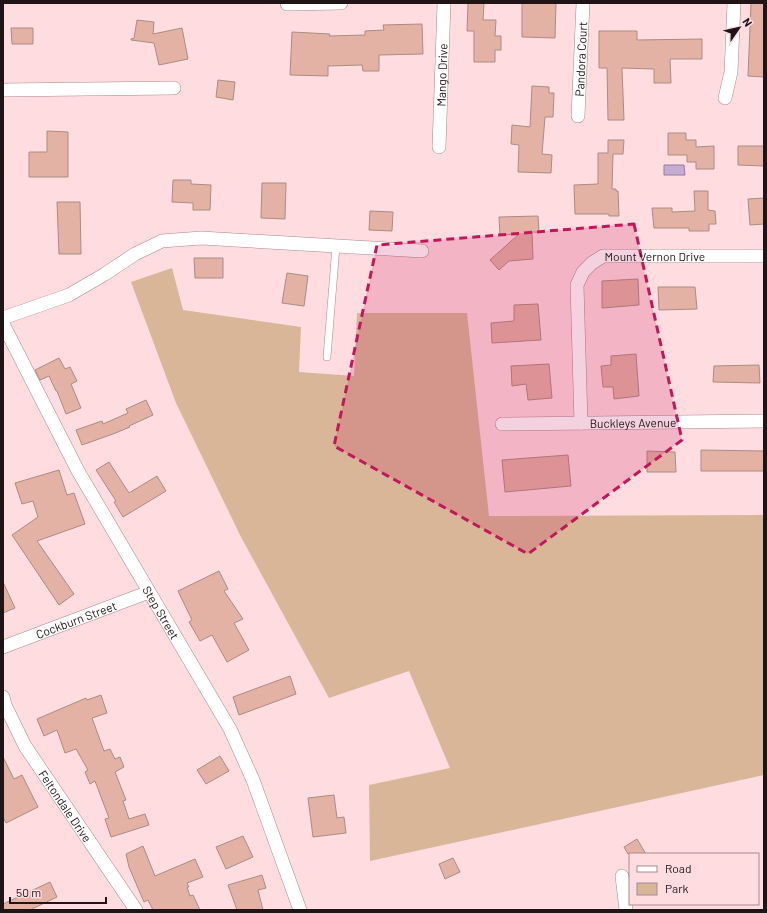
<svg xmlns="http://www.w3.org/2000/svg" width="767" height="913" font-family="Barlow,sans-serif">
<rect width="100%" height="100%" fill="#ffdce0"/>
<polygon fill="#d9b697" points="172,268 183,310 301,327 299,372 354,376 357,313 467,313 489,516 764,515 764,775 370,861 369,785 450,768 409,671 329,698 241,537 176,403 131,282"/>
<polygon fill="#c6acd3" stroke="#947e9a" points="664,165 684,165 685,175 664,175"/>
<g fill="#e4b2a4" stroke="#aa8c83">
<polygon points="468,3 484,3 483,20 496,20 495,36 501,36 501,50 495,50 495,62 474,62 474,31 467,31"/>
<polygon points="522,3 556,3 555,38 522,37"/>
<polygon points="751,3 764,3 764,77 748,76"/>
<polygon points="137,20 154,22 153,34 182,28 188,59 159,65 154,43 131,40 131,39 134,38"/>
<polygon points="422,24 423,54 379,55 379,71 363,71 362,65 328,66 328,76 290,75 292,32 330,34 329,36 365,35 365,31 384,30 383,25"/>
<polygon points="11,28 33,28 33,44 12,44"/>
<polygon points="599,31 637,31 637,40 702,39 702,59 670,59 671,83 654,83 654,69 622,68 624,120 608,120 607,68 599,68"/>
<polygon points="218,80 235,82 233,100 216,97"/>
<polygon points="532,86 549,87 549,93 554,93 553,117 545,117 542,154 552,155 551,173 518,172 519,145 511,144 512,125 530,127"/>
<polygon points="47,131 68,132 68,177 29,177 29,152 47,152"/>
<polygon points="668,133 686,133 686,140 696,140 696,147 714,146 714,169 696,169 696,162 687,162 687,155 668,155"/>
<polygon points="608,140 624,140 623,154 613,154 612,189 616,189 616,191 618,191 619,216 609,216 609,214 575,214 574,185 598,184 598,153 608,153"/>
<polygon points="738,146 764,146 764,166 738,165"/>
<polygon points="173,180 191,180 191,184 211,185 210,210 193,210 193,203 172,202"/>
<polygon points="262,183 286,183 285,219 261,218"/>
<polygon points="694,191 708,191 708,210 715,211 716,224 709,224 709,231 689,231 689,228 654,228 652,208 672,208 672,212 695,211"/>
<polygon points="764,198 764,224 750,225 748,199"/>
<polygon points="57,202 80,202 81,254 59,254"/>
<polygon points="370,211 393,212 392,231 369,230"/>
<polygon points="538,216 539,232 532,232 533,259 509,261 499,270 490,260 519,234 500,235 499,217"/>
<polygon points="194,258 223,258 223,278 195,278"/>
<polygon points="287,273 308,276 304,306 282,303"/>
<polygon points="638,279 639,305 602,308 602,281"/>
<polygon points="658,287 695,287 697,309 659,310"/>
<polygon points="538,304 541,340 492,343 491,323 514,321 514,305"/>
<polygon points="636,354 639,396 614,399 613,387 603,387 601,366 611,365 611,356"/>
<polygon points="59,358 65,369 70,367 77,381 71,384 81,408 66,414 57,391 56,391 49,376 40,380 35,370"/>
<polygon points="549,364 552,398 528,400 526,384 512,386 511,366"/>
<polygon points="759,365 760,383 713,382 714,366"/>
<polygon points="146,400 153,415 129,426 130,427 113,434 82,445 76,430 102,421 103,424 128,413 126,409"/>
<polygon points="701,450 764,451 764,471 701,471"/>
<polygon points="647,451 675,452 676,472 647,472"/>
<polygon points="568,455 571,486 505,492 502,460"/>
<polygon points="109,462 129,493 157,476 166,491 123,517 114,502 116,501 96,470"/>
<polygon points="59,470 67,495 74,493 85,524 37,541 74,594 59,605 12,535 38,517 33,501 22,504 15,483"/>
<polygon points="219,571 228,589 224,591 243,619 234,623 249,650 227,662 212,635 200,641 189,622 192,620 178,591"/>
<polygon points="3,582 15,608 3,613"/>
<polygon points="290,676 296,694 239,715 233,697"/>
<polygon points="101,695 107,713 92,718 104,751 110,749 115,759 120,757 124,767 115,772 126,800 123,801 129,819 145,814 149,825 111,837 105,819 109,818 95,781 90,784 85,772 88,770 76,749 65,753 57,730 44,736 37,719 86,698 87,700"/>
<polygon points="220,756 229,771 206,784 197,770"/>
<polygon points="3,757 14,779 22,775 38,807 6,823 3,817"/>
<polygon points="334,795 337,818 344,817 346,833 313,837 308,798"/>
<polygon points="243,836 253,857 226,869 216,847"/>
<polygon points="637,839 646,854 628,854 624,847"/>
<polygon points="143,846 155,876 195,859 203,877 187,883 189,887 187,887 190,896 193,895 200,910 153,910 148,900 144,902 129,867 126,854"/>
<polygon points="453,858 460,872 445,879 439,864"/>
<polygon points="262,875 266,888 258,890 263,910 237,910 228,885"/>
<polygon points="50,882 57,897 30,910 3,910 3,904"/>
</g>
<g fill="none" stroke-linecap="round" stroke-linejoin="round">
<defs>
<polyline id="lane" points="327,357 336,246"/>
<g id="street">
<polyline points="287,4 341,3"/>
<polyline points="3,90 174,88"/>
<polyline points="725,98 731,72 734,3"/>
<path id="s1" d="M578 116 583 3"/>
<path id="s2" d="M439 147 444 3"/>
<polyline points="3,318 69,295 105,274 135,254 162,241 201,238 422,251"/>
<path id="s3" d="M3 324 78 471 230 729 253 780 300 910"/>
<path id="s4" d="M581 423 577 285 583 272 592 263 603 256H764"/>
<path id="s5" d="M502 424 764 421"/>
<path id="s6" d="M3 647 149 592"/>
<path id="s7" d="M3 697 5 705 25 746 136 910"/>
<polyline points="622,876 626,910"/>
</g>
</defs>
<use href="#lane" stroke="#aa898e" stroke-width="8"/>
<use href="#street" stroke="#aa898e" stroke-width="14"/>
<use href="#lane" stroke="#fff" stroke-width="7"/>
<use href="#street" stroke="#fff" stroke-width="13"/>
</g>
<path fill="#c2185b" fill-opacity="0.2" stroke="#c2185b" stroke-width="3" stroke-dasharray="8 5" stroke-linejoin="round" d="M634 224 682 440 528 554 334 446 377 245Z"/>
<g text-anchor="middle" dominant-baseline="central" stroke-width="3.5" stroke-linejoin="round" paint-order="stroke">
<g font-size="12" fill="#201416" stroke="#ffdce0">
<text stroke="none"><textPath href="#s1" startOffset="57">Pandora Court</textPath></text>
<text stroke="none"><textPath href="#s2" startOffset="72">Mango Drive</textPath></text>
<text stroke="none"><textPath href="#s4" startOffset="230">Mount Vernon Drive</textPath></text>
<text stroke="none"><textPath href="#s5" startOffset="131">Buckleys Avenue</textPath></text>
<text stroke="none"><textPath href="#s3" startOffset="329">Step Street</textPath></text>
<text stroke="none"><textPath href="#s6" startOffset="78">Cockburn Street</textPath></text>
<text stroke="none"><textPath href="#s7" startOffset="126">Feltondale Drive</textPath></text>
</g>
</g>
<rect width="767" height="913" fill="none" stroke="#201416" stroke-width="8"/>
<rect x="629" y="853" width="130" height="52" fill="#ffdce0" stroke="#a68c8f"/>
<rect x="637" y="866" width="20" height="6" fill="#ffffff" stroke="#a68c8f"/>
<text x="665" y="873" font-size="12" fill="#201416">Road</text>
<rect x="637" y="883" width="20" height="12" fill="#d9b697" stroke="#a68c8f"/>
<text x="665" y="893" font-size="12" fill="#201416">Park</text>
<g transform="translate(739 28) rotate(56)" stroke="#ffdce0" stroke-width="3" paint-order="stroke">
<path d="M0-3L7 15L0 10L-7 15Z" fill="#201416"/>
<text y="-6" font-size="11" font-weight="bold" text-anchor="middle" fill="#201416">N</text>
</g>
<path d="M10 897v6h96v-6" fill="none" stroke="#201416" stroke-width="2"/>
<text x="16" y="897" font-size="12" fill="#201416" stroke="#ffdce0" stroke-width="3" paint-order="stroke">50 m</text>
</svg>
